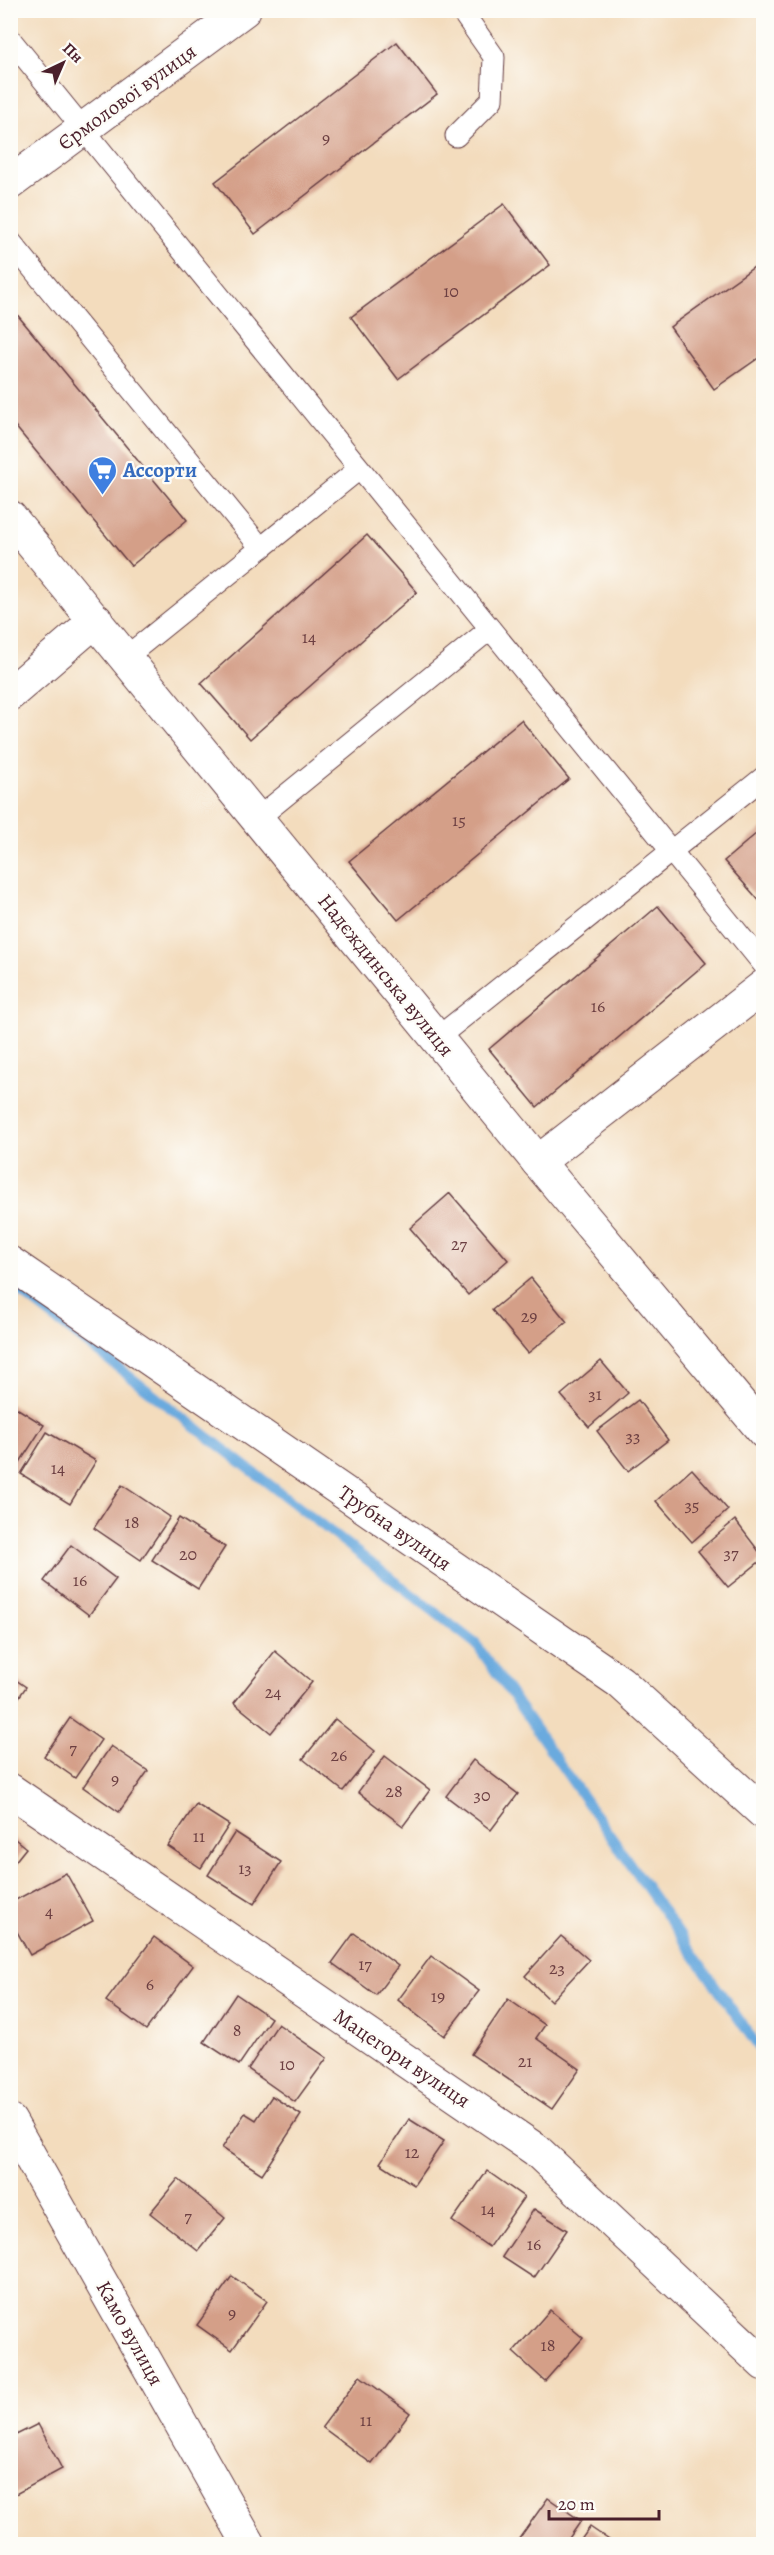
<svg xmlns="http://www.w3.org/2000/svg" width="774" height="2555" font-family="Alegreya,serif">
<rect width="100%" height="100%" fill="#fdfcf7"/>
<filter id="ink" filterUnits="userSpaceOnUse"><feTurbulence type="fractalNoise" baseFrequency=".0167" numOctaves="2"/><feDisplacementMap in="SourceGraphic" scale="12" xChannelSelector="R" yChannelSelector="G"/><feConvolveMatrix kernelMatrix="1 2 1 2 8 2 1 2 1" color-interpolation-filters="sRGB"/></filter>
<filter id="wash" filterUnits="userSpaceOnUse"><feTurbulence type="fractalNoise" baseFrequency=".008" numOctaves="4" result="noise"/><feDisplacementMap in="SourceGraphic" scale="24" xChannelSelector="R" yChannelSelector="G"/><feGaussianBlur stdDeviation="1.35" result="paint"/><feColorMatrix in="noise" values="0 0 0 0 0 0 0 0 0 0 0 0 0 0 0 0 0 1.4 0 .05"/><feComposite in="paint" operator="in"/></filter>
<g filter="url(#wash)">
<rect width="100%" height="100%" fill="#f3dcbd"/>
<g fill="none" stroke-linecap="round" stroke-linejoin="round">
<polyline stroke="#6baade" stroke-width="10" points="10,1284 476,1644 764,2055"/>
</g>
<g id="blocks">
<g fill="#d49f88">
<polygon points="397,42 437,94 255,234 215,182"/>
<polygon points="504,204 550,265 398,379 351,317"/>
<polygon points="764,260 764,354 714,389 670,327"/>
<polygon points="10,306 187,520 131,566 10,420"/>
<polygon points="367,535 417,592 250,739 201,683"/>
<polygon points="521,720 569,779 398,920 349,861"/>
<polygon points="764,827 764,906 724,861"/>
<polygon points="658,906 706,963 537,1107 489,1049"/>
<polygon points="450,1193 508,1260 468,1295 410,1228"/>
<polygon points="531,1278 567,1322 528,1353 492,1310"/>
<polygon points="601,1361 628,1393 589,1427 561,1395"/>
<polygon points="638,1400 668,1440 628,1471 597,1431"/>
<polygon points="10,1404 44,1425 15,1470 10,1467"/>
<polygon points="47,1432 96,1461 70,1504 21,1474"/>
<polygon points="692,1469 728,1510 692,1542 656,1501"/>
<polygon points="122,1485 170,1517 141,1560 94,1528"/>
<polygon points="179,1518 225,1547 198,1589 152,1560"/>
<polygon points="735,1520 764,1558 728,1587 698,1551"/>
<polygon points="71,1545 116,1579 89,1615 44,1581"/>
<polygon points="275,1651 312,1682 271,1733 234,1703"/>
<polygon points="10,1676 26,1687 10,1710"/>
<polygon points="70,1718 101,1740 75,1778 44,1756"/>
<polygon points="335,1719 375,1751 343,1791 303,1759"/>
<polygon points="111,1746 148,1771 119,1812 83,1787"/>
<polygon points="385,1756 430,1790 403,1826 358,1792"/>
<polygon points="473,1760 518,1794 491,1830 446,1796"/>
<polygon points="196,1804 229,1825 201,1868 168,1846"/>
<polygon points="235,1832 281,1862 254,1904 208,1875"/>
<polygon points="10,1835 26,1848 10,1868"/>
<polygon points="66,1873 93,1921 30,1955 10,1919 10,1903"/>
<polygon points="354,1933 398,1966 376,1995 332,1963"/>
<polygon points="561,1936 589,1960 551,2001 525,1976"/>
<polygon points="154,1937 193,1966 146,2030 106,2001"/>
<polygon points="431,1956 479,1991 444,2036 398,2000"/>
<polygon points="236,1994 271,2018 239,2065 204,2042"/>
<polygon points="508,1999 545,2025 536,2038 580,2069 552,2109 471,2054"/>
<polygon points="278,2024 327,2058 295,2102 248,2069"/>
<polygon points="272,2096 301,2115 262,2174 222,2148 245,2113 256,2120"/>
<polygon points="409,2119 444,2141 414,2185 380,2163"/>
<polygon points="487,2171 524,2197 489,2247 452,2221"/>
<polygon points="178,2179 225,2218 198,2251 150,2213"/>
<polygon points="534,2209 567,2230 534,2278 502,2257"/>
<polygon points="232,2276 267,2301 232,2350 197,2325"/>
<polygon points="550,2310 583,2338 545,2381 513,2352"/>
<polygon points="360,2376 410,2413 372,2464 322,2427"/>
<polygon points="38,2424 62,2469 12,2496 10,2438"/>
<polygon points="548,2498 581,2521 565,2544 517,2544 516,2543"/>
<polygon points="590,2527 615,2544 578,2544"/>
</g>
</g>
</g>
<g filter="url(#ink)">
<use href="#blocks" fill-opacity="0" stroke="#633b41" stroke-width="1.5"/>
<g fill="none" stroke-linecap="round" stroke-linejoin="round">
<defs>
<g id="lane">
<polyline points="10,39 764,965"/>
<polyline points="456,136 492,100 494,57 461,10"/>
<polyline points="10,241 261,548"/>
<polyline points="126,657 359,469"/>
<polyline points="258,818 490,629"/>
<polyline points="437,1038 764,777"/>
</g>
<g id="street">
<polyline points="10,183 244,10"/>
<polyline points="10,694 96,620"/>
<polyline points="538,1162 764,986"/>
<polyline points="10,1263 620,1682 764,1813"/>
<polyline points="10,1790 536,2150 764,2364"/>
<polyline points="10,2121 249,2544"/>
</g>
<polyline id="secondary" points="10,517 538,1162 764,1432"/>
</defs>
<use href="#lane" stroke="#633b41" stroke-width="23"/>
<use href="#street" stroke="#633b41" stroke-width="35"/>
<use href="#secondary" stroke="#633b41" stroke-width="35"/>
<use href="#lane" stroke="#fff" stroke-width="21"/>
<use href="#street" stroke="#fff" stroke-width="33"/>
<use href="#secondary" stroke="#fff" stroke-width="33"/>
</g>
</g>
<defs>
<symbol id="supermarket-pin" viewBox="-11 -11 22 30"><path d="M0 17L-7.5 6A9.5 9.5 0 1 1 7.5 6Z" fill="#3f7fe0" stroke="#fdfcf7"/><path d="M-6-5.5h2.5l.6 2H6L4.5 2H-2.5L-4.4-4H-6ZM-1.5 3.2a1.3 1.3 0 1 0 .1 0ZM3 3.2a1.3 1.3 0 1 0 .1 0Z" fill="#fff"/></symbol>
</defs>
<g fill-rule="evenodd">
<use href="#supermarket-pin" x="86" y="454" width="33" height="45"/>
</g>
<g text-anchor="middle" dominant-baseline="central" stroke-width="4.5" stroke-linejoin="round" paint-order="stroke">
<g font-size="18" fill="#6c3f42">
<text x="326" y="138">9</text>
<text x="451" y="291">10</text>
<text x="309" y="637">14</text>
<text x="459" y="820">15</text>
<text x="598" y="1006">16</text>
<text x="459" y="1244">27</text>
<text x="529" y="1316">29</text>
<text x="595" y="1394">31</text>
<text x="633" y="1436">33</text>
<text x="58" y="1468">14</text>
<text x="692" y="1505">35</text>
<text x="132" y="1522">18</text>
<text x="731" y="1553">37</text>
<text x="188" y="1554">20</text>
<text x="80" y="1580">16</text>
<text x="273" y="1692">24</text>
<text x="73" y="1748">7</text>
<text x="339" y="1755">26</text>
<text x="115" y="1779">9</text>
<text x="394" y="1791">28</text>
<text x="482" y="1795">30</text>
<text x="199" y="1836">11</text>
<text x="245" y="1868">13</text>
<text x="49" y="1911">4</text>
<text x="365" y="1964">17</text>
<text x="557" y="1968">23</text>
<text x="150" y="1984">6</text>
<text x="438" y="1996">19</text>
<text x="237" y="2030">8</text>
<text x="525" y="2061">21</text>
<text x="287" y="2064">10</text>
<text x="412" y="2152">12</text>
<text x="488" y="2209">14</text>
<text x="188" y="2216">7</text>
<text x="534" y="2244">16</text>
<text x="232" y="2313">9</text>
<text x="548" y="2345">18</text>
<text x="366" y="2420">11</text>
</g>
<g font-size="21" fill="#4a1f2b" stroke="#fdfcf7">
<text transform="translate(127 97) rotate(-36)">Єрмолової вулиця</text>
<text transform="translate(386 975) rotate(51)">Надєждинська вулиця</text>
<text transform="translate(395 1528) rotate(35)">Трубна вулиця</text>
<text transform="translate(402 2058) rotate(34)">Мацегори вулиця</text>
<text transform="translate(130 2333) rotate(61)">Камо вулиця</text>
</g>
<g font-size="21" font-weight="bold" fill="#366cbe" stroke="#fdfcf7" text-anchor="start">
<text x="123" y="470">Ассорти</text>
</g>
</g>
<rect width="774" height="2555" fill="none" stroke="#fdfcf7" stroke-width="36"/>
<g transform="translate(63 63) rotate(44)" stroke="#fdfcf7" stroke-width="4.5" paint-order="stroke">
<path d="M0-4.5L10 22L0 15L-10 22Z" fill="#4a1f2b"/>
<text y="-9" font-size="16" font-weight="bold" text-anchor="middle" fill="#4a1f2b">Пн</text>
</g>
<path d="M549 2510v9h110v-9" fill="none" stroke="#4a1f2b" stroke-width="3"/>
<text x="558" y="2510" font-size="18" fill="#4a1f2b" stroke="#fdfcf7" stroke-width="4.5" paint-order="stroke">20 m</text>
</svg>
